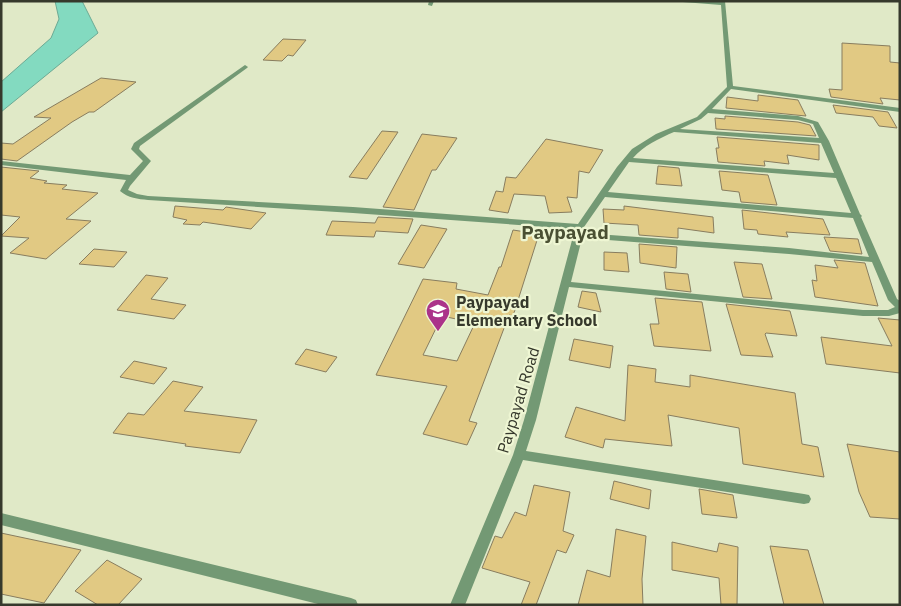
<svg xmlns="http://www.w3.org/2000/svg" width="901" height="606" font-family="'IBM Plex Sans',sans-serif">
<rect width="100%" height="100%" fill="#e0e9c7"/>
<polygon fill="#83dac0" stroke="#6caa94" points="55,1 82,1 98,33 1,112 1,82 51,38 59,19"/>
<g fill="#e1c983" stroke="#887d5f" fill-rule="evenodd">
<polygon points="283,39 306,40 293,56 288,55 282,61 263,60"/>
<polygon points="842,43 890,46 890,62 900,63 900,100 880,98 883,104 831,97 829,89 842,90"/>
<polygon points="101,78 136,82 94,112 89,112 72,122 17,161 1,159 1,143 13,144 51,118 34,117"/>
<polygon points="758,95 798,100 806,116 726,108 727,97 758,101"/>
<polygon points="833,105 888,112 897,128 879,126 873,117 836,113"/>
<polygon points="725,116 798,122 810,125 816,136 716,129 715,118 725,119"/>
<polygon points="382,131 398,132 367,179 349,177"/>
<polygon points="422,134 457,138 436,170 432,170 414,210 383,207"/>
<polygon points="717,137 819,145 819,160 787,155 789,164 764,161 765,166 718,162 716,148 719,148"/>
<polygon points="546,139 603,150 589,173 579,171 577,198 567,197 572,212 549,213 545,196 514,194 508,213 489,210 496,191 503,192 506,177 516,178"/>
<polygon points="658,166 679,168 682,186 656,184"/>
<polygon points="1,167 39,171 30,178 47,181 44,183 67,185 62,189 98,193 66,219 91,221 46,259 10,253 29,238 1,236 20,217 1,215"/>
<polygon points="719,171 768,175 777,205 741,202 739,192 722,190"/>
<polygon points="175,206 223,210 226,207 266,213 251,229 203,222 200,225 183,224 187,220 173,217"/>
<polygon points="624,206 713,217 714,233 678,228 678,238 639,235 638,225 604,223 603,209 624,210"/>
<polygon points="742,210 823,219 830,235 786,232 788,237 758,234 757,230 744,229"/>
<polygon points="378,217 413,219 408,233 376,231 374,237 326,235 332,221 375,223"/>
<polygon points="421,225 447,229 424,268 398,264"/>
<path d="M513 230 539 234 513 316 509 315 469 421 477 423 467 445 423 434 447 386 376 375 423 279 457 283 456 289 488 295 499 267H501ZM442 316 475 323 457 361 423 355Z"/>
<polygon points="824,237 858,239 862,254 830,251"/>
<polygon points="639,244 677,247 676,268 640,263"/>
<polygon points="94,249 127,252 114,267 79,264"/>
<polygon points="604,252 627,253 629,272 604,270"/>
<polygon points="834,260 865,263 878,306 815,297 812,280 817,281 815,265 838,268"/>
<polygon points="734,262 762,264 772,299 743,297"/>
<polygon points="664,272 688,274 691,292 666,289"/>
<polygon points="146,275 168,278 151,299 186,305 174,319 117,310"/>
<polygon points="582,291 596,293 601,312 578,307"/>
<polygon points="655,298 702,302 711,351 654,346 650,324 659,324"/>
<polygon points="726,304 790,311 797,336 766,333 765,334 773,357 741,355"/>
<polygon points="878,318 900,320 900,373 826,364 821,337 892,346"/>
<polygon points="574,339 613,346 610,368 569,360"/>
<polygon points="306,349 337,357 326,372 295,364"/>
<polygon points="134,361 167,368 154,384 120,377"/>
<polygon points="628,365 656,369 655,382 690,387 690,375 795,393 802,444 818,447 824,477 743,464 739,428 668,415 672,446 605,439 603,448 565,437 576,407 625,421"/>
<polygon points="173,381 203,387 184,411 257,420 240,453 185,446 186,444 113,433 128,413 144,415"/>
<polygon points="847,444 900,452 900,519 870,517 859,492"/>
<polygon points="614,481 651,490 649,509 610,499"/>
<polygon points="534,485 570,492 563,531 574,535 566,553 557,550 536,605 521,605 530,582 482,568 495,536 502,538 515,512 526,516"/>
<polygon points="699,489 733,495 737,518 702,514"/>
<polygon points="616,529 646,536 642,579 643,605 578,605 587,570 610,577"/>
<polygon points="1,533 81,550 44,603 1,594"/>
<polygon points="672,542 717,552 719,543 738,547 737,605 721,605 719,578 672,570"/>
<polygon points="770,546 808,550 824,605 784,605"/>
<polygon points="107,560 142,579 118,605 98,605 75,591"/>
</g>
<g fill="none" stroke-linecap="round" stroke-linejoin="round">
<g fill="#739974" fill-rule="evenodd">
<polygon points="429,1 434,1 432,6 428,5"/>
<path d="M670 1H725L733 86 900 108V112L731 89 712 109 798 116 818 122 829 141 860 214 862 216 861 217 897 299 900 301V313L889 316H863L569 287 536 420 526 451 804 494 809 495 811 499 809 503 804 504 523 460 465 605H450L513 455 524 420 575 229 353 213 148 200C138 199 128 198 120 191L126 180 1 165V161L130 175 143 161 131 149 134 143 245 65 248 67 247 68 140 146 139 149 151 161 130 186 128 190 137 194 148 196 353 207 578 224 617 167 632 149 656 134 697 117 727 87 721 5ZM708 113 798 120 813 124 819 138 680 129 701 119ZM674 132 821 143 834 173 633 158C643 146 660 138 674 132ZM629 162 836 178 851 213 608 192ZM605 197 853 218 869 257 789 248 583 233 584 227ZM582 238 789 254 872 262 888 300 895 307 888 310H863L571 282Z"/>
<polygon points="1,513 351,598 356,600 358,605 322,605 1,525"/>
</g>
</g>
<defs>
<symbol id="school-pin" viewBox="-11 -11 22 30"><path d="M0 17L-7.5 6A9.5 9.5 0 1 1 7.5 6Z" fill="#ab338a" stroke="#eef6d3"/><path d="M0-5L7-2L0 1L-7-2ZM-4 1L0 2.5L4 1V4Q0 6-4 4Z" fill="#fff"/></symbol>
</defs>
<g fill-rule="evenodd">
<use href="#school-pin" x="424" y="297" width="28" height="38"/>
</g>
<g text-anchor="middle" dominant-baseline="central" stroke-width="4.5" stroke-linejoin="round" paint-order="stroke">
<g font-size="16" font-weight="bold" fill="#36392c" stroke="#eef6d3" text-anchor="start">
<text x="456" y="302">Paypayad<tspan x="456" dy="18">Elementary School</tspan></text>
</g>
<g font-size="16" fill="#36392c" stroke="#eef6d3">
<text transform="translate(518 400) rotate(-73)">Paypayad Road</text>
</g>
<g font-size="19" font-weight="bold" fill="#4a5033" stroke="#eef6d3">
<text x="565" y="232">Paypayad</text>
</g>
</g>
<rect width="901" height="606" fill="none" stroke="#36392c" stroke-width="5"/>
</svg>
